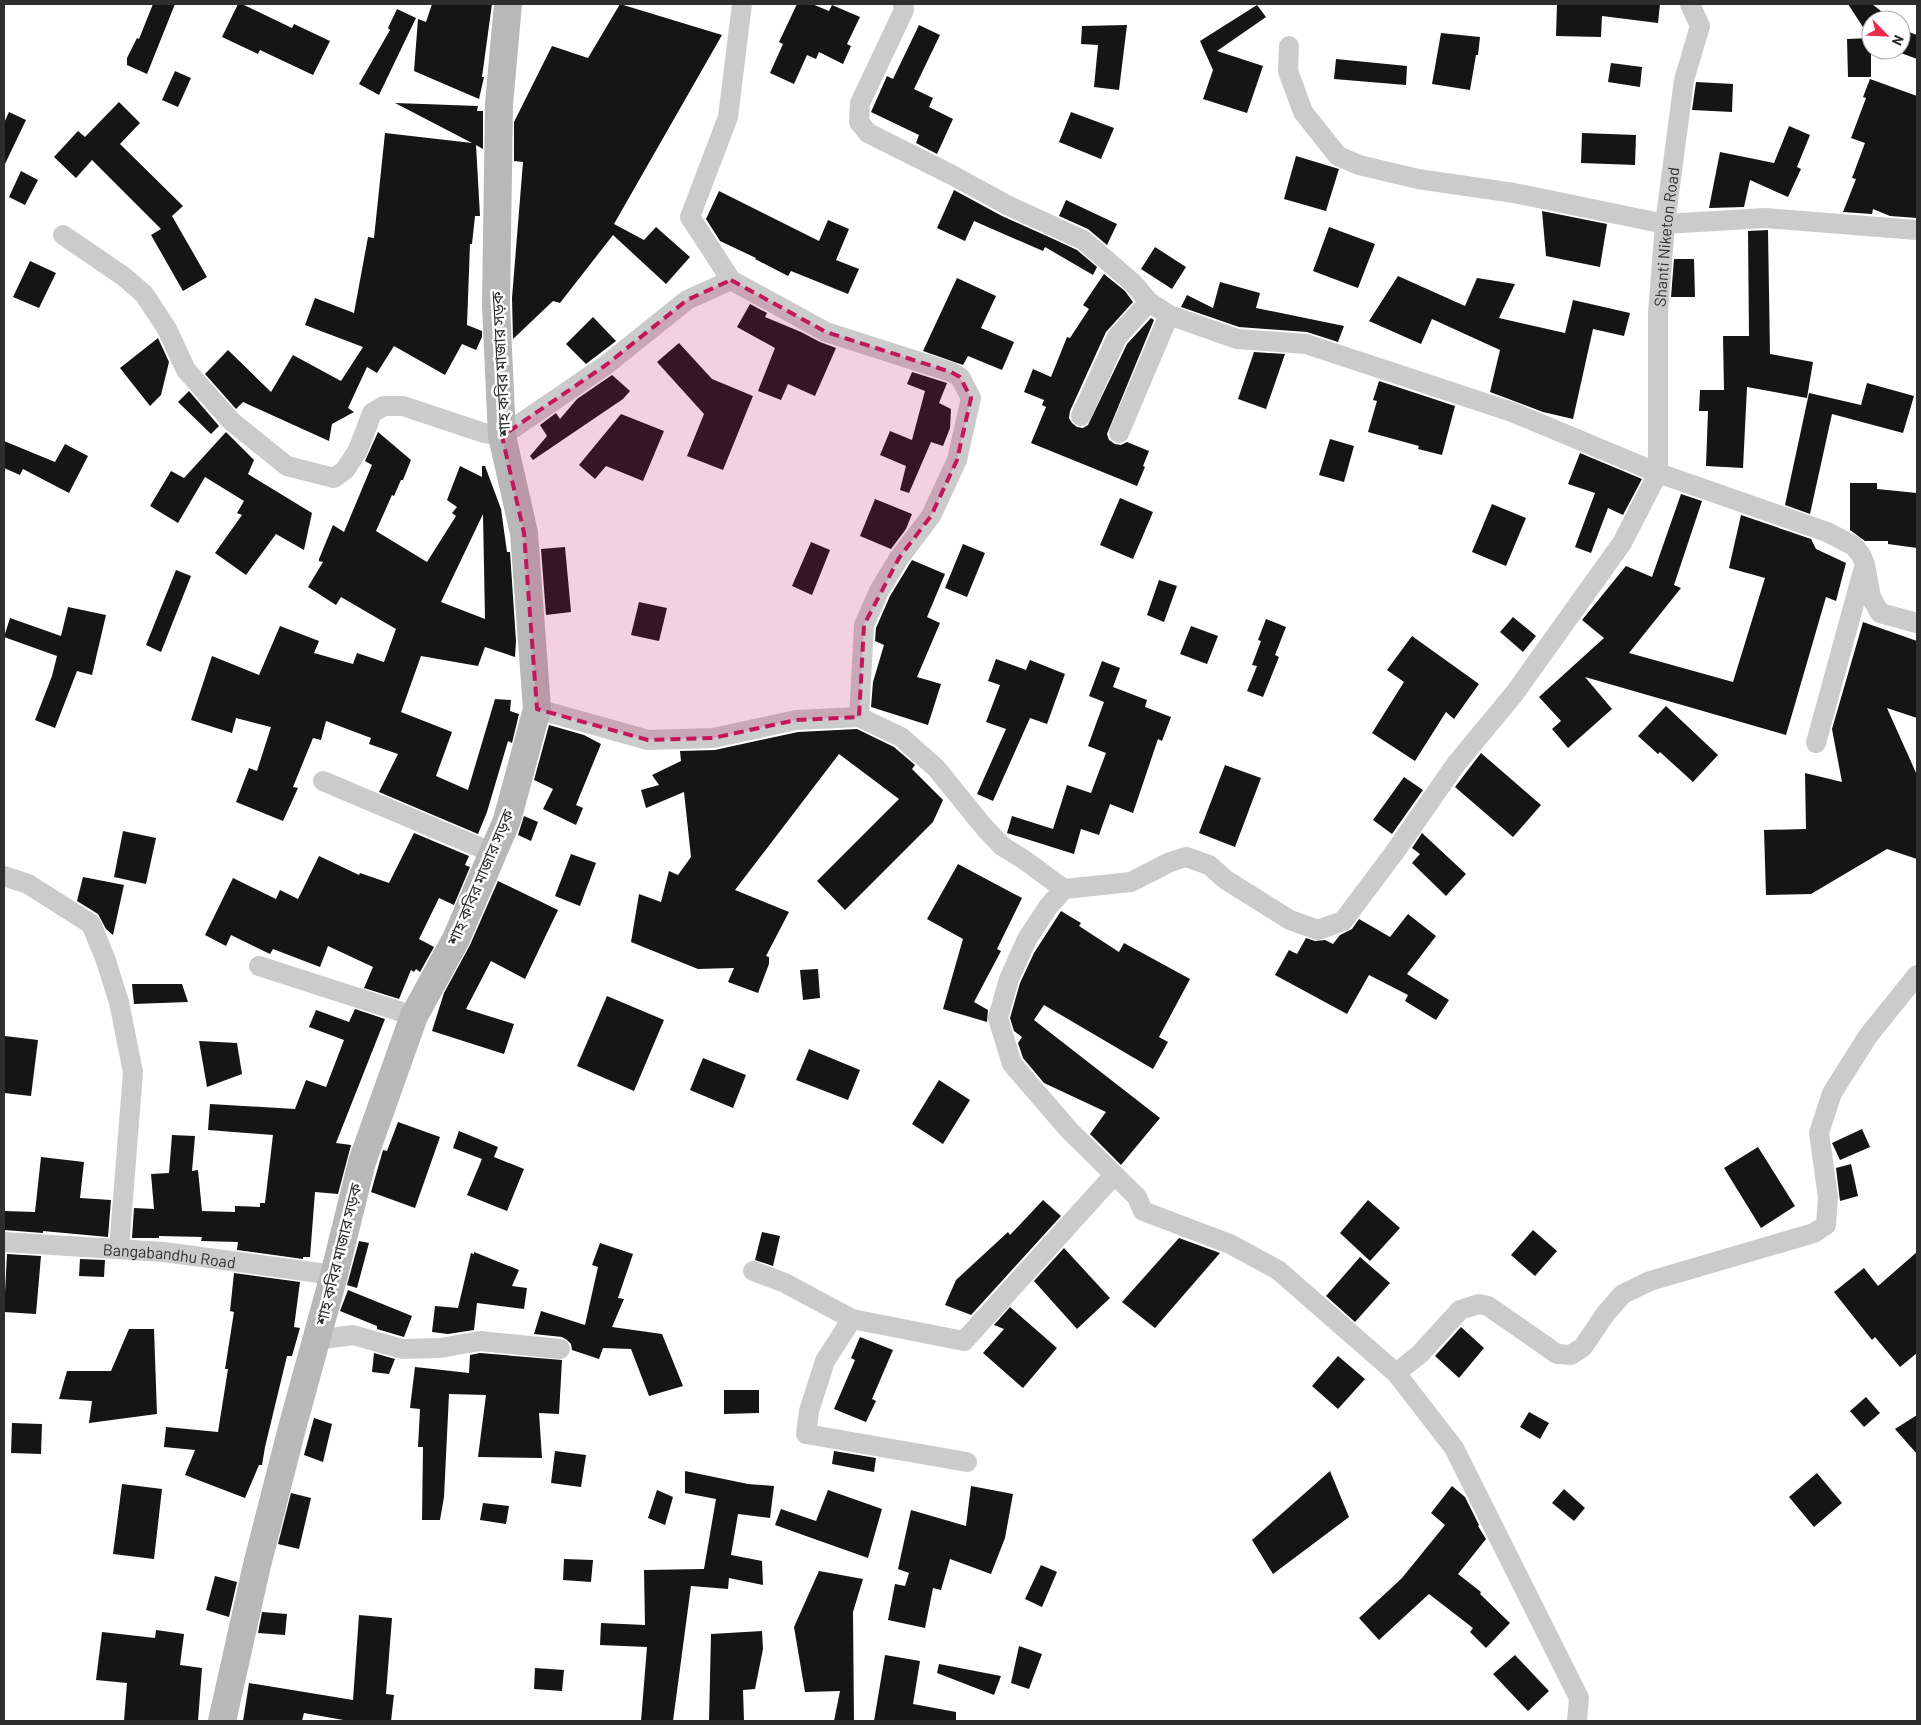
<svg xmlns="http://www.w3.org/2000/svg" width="1921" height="1725" font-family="Barlow,'Noto Sans Bengali',sans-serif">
<rect width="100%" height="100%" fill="#fff"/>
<g fill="#151515" fill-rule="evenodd">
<polygon points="153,4 175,4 147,74 127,65 127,58 137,38 139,39"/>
<polygon points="238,4 242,4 292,28 294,24 330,41 313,75 260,50 258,54 222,37"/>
<polygon points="432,4 492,4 482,77 484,77 479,99 414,71 418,19 426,22"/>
<polygon points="620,4 722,35 614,224 644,240 656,227 690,257 666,284 613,235 560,303 553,301 513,339 512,298 523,162 514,161 514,122 552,46 588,58"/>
<polygon points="797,4 812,4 829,11 832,5 860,17 847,44 851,46 843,64 819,52 816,59 807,55 794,84 770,73 783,44 779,42"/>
<polygon points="1557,4 1660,4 1658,23 1602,16 1601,37 1556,36"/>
<polygon points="1848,4 1872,4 1886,15 1899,20 1871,20 1871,77 1848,77 1847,39 1870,38"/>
<polygon points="1257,5 1266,17 1217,51 1263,66 1247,113 1203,99 1213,70 1200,41"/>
<polygon points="397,9 416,18 379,95 359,84 390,30 388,28"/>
<polygon points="919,25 940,35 914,89 933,98 929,107 953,119 937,154 916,143 919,135 871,112 887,76 893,79"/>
<polygon points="1127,25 1119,90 1094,87 1098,45 1081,44 1082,26"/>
<polygon points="1901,29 1917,35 1917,59 1893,50 1901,50"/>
<polygon points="1441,33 1480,37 1478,55 1476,55 1470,90 1432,84"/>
<polygon points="1336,59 1407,66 1406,85 1334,79"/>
<polygon points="1611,63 1642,67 1640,87 1608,82"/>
<polygon points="175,71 191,78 178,107 162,100"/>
<polygon points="1870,79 1917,96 1917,218 1890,216 1873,209 1872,214 1843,212 1856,179 1852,178 1865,143 1851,138 1866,98 1863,97"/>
<polygon points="1696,82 1733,84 1732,112 1692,110"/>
<polygon points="119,102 140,123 120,144 183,206 172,216 207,277 183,291 151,235 161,229 92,160 76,178 54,157 78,131 85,137"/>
<polygon points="395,103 478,106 477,111 483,111 483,149 476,145 480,216 475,216 472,244 470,244 467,325 482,331 482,337 476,350 462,344 445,375 394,346 377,373 367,367 348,408 354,412 332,424 329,441 243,402 236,409 205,374 228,350 271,392 293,355 341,381 363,347 305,325 315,298 354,313 368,237 374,238 385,133 472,143"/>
<polygon points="9,112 26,120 4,166 4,123"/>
<polygon points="1071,112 1114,128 1101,159 1059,142"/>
<polygon points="1789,126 1810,135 1797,167 1801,169 1788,197 1750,180 1744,207 1709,208 1720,152 1774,163"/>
<polygon points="1582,133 1636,135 1635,165 1581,163"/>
<polygon points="1296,156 1339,169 1326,211 1284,199"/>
<polygon points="21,171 38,180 25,205 9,197"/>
<polygon points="954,190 1002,216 1049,237 1048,240 1049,237 1077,250 1097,267 1093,275 1045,247 1043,251 974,221 965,241 937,228"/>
<polygon points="719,191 819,241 828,220 849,229 836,260 859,269 848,294 791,271 788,276 755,259 756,258 720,241 706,219"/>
<polygon points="1066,200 1117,224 1107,245 1088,229 1059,216"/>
<polygon points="1542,211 1607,224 1600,267 1546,256"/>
<polygon points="1329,227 1375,244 1358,288 1313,271"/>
<polygon points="1768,230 1770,354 1813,362 1807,398 1747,387 1743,468 1706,466 1708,411 1699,411 1700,390 1724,390 1723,336 1749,336 1748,231"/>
<polygon points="1155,247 1186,267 1172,289 1141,269"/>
<polygon points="1674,259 1694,259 1695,297 1671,297"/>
<polygon points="30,261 56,273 39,308 13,297"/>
<polygon points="1104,274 1125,291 1133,302 1106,332 1070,411 1069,418 1072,423 1077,427 1083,428 1088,425 1127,344 1151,318 1154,320 1107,434 1109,440 1115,444 1121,445 1127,442 1149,451 1143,466 1145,467 1137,486 1031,443 1046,407 1042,405 1044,400 1024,392 1033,369 1051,377 1067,337 1070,338 1089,309 1083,305"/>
<polygon points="1398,276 1465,306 1477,278 1515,284 1499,318 1565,333 1573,300 1630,313 1624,336 1593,329 1573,419 1543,412 1490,392 1500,350 1432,319 1421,344 1369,321"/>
<polygon points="957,278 996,296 981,328 1014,342 1002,370 968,356 963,365 923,351"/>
<polygon points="1220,282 1260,293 1256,308 1344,326 1338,342 1307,332 1239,327 1181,307 1187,295 1213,308"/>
<polygon points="750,304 767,313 765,317 801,332 820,342 836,348 815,396 788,384 781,400 758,391 775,348 737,327"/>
<polygon points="593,317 616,341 586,364 566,344"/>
<polygon points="158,338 169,362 161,395 150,406 120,368"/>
<polygon points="679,343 712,379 753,396 723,470 687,456 704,414 657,362"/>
<polygon points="1254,352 1285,354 1266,409 1238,399"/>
<polygon points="912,372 947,383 939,403 951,409 950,428 943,446 931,442 909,493 900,490 906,466 880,455 890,431 912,440 925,391 907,384"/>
<polygon points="612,375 630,391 623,399 533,460 530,456 547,436 540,425 556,413 560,419 577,399"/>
<polygon points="1379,381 1455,406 1442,455 1418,449 1419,446 1368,432 1377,401 1373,400"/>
<polygon points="1867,383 1914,396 1903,433 1832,414 1810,514 1785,505 1809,393 1861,405"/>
<polygon points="189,391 219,426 211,434 178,402"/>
<polygon points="621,414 664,431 643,481 606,466 595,479 579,465"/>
<polygon points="226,432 254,460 248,474 312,513 304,550 276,534 246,575 215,553 242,515 237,513 244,501 205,477 178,523 150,506 171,471 184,478"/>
<path d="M378 432 411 460 403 480H401L394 496 392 495 376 531 427 562 456 516 452 513 457 507 447 500 460 466 482 477V466H485L501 509 507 552H510L516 641 515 657 485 647 478 666 421 656 401 712 452 732 436 776 468 790 495 699 511 700 510 711 519 714 512 743 508 741 487 812 478 834 379 792 398 754 369 744 371 738 326 721 321 740 313 738 293 787 298 788 283 821 236 802 249 768 257 771 271 727 236 718 232 733 191 720 212 656 259 675 280 626 319 641 314 653 353 664 357 653 384 662 396 629 341 597 336 605 308 587 323 562 319 561V559L333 525 344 532 372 465 365 461ZM483 514 485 619 441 602Z"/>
<polygon points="1330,439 1354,446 1344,482 1319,475"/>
<polygon points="4,441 55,462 65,444 88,456 69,493 23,469 20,475 4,468"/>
<polygon points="1580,453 1642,479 1623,515 1608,508 1591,553 1575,547 1595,493 1568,484"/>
<polygon points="1850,483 1877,483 1877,489 1917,493 1917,548 1888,544 1888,541 1865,541 1850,530"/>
<polygon points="1681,494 1702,501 1674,585 1681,588 1629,653 1733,682 1765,578 1729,568 1741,515 1811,539 1816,549 1846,563 1836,601 1826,597 1786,735 1585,677 1612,709 1568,748 1552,729 1561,721 1539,697 1604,638 1582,620 1626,566 1652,577"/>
<polygon points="1120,498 1153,512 1133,559 1100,545"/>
<polygon points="875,499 912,514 906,529 891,549 860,536"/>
<polygon points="1492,504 1526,518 1506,566 1472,552"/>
<polygon points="811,542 830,550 812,595 792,586"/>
<polygon points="963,544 985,553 967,597 945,588"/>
<polygon points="565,547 571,612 546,615 541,549"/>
<polygon points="912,560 945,574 927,617 940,623 917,677 941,684 928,725 871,707 873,682 884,645 875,641 876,628 890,596"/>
<polygon points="176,570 191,576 161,652 146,645"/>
<polygon points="1159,580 1177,586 1164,622 1147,615"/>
<polygon points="639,602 667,608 659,641 631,635"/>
<polygon points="68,607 106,615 92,675 77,671 55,728 35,720 52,676 57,656 4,637 10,618 61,636"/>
<polygon points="1513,617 1536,636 1523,652 1500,632"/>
<polygon points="1266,619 1286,627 1275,655 1279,657 1263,697 1247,691 1257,666 1252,665 1261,641 1258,640"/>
<polygon points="1863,622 1917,641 1917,718 1887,708 1917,775 1917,859 1887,849 1811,894 1766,895 1764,830 1806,829 1805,773 1842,782 1832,729"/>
<polygon points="1191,626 1218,636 1207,664 1180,654"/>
<polygon points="1412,636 1479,684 1454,719 1446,712 1415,761 1372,733 1404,682 1387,670"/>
<polygon points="996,659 1026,670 1030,660 1065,674 1047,724 1030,718 993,801 977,794 1006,729 986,722 1000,685 988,681"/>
<polygon points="1102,661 1120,668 1113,687 1147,700 1145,707 1171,717 1162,741 1158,739 1133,813 1110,804 1099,835 1081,829 1074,854 1007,833 1012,816 1053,829 1067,785 1091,793 1106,753 1088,746 1104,702 1089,696"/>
<polygon points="1666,706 1718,755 1693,782 1660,752 1658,754 1638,736"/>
<polygon points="549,725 584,735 601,744 576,805 583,808 576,825 543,809 553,789 534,780"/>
<polygon points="857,729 894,747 915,765 912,769 943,800 933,822 845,910 817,881 899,799 839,754 735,890 789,912 766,956 769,957 769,964 758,993 728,982 734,968 698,969 631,942 639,894 661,902 669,871 678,875 691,857 684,792 646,808 641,790 659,785 652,775 681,761 680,751 715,750 798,732"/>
<polygon points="1481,753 1541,805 1513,837 1455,787"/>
<polygon points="1225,765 1261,778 1235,847 1199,833"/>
<polygon points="1404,777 1423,790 1392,834 1373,820"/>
<polygon points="524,816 538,822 531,841 518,835"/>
<polygon points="123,831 156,838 146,884 114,877"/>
<polygon points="414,833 469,856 465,865 470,867 454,905 439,898 419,939 434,947 420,972 416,969 414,972 411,970 399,999 364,988 373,967 328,946 320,967 273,949 270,954 231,935 226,946 205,935 233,878 276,899 280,890 298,899 319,856 359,875 360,873 389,883"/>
<polygon points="1422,833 1466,874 1446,896 1412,863 1420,854 1412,848"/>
<polygon points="571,854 596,863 580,906 555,896"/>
<polygon points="958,864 1022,898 997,949 1001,951 974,1002 988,1010 987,1022 943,1009 963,939 927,919"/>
<polygon points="83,877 124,885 113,935 106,929 98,914 77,901"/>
<polygon points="498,881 558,910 525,979 491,961 466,1009 514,1024 504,1054 432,1031 444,993 470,945"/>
<polygon points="1061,911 1081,923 1079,926 1119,952 1124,943 1190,979 1159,1037 1168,1042 1153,1069 1044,1005 1034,1020 1160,1118 1121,1165 1090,1134 1106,1112 1044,1083 1023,1058 1018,1043 1022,1037 1014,1031 1010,1018 1020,983 1034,953"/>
<polygon points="1408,914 1436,936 1407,974 1449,1000 1436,1020 1405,1001 1408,995 1369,975 1347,1014 1275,975 1289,950 1297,954 1306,938 1315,941 1325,940 1333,944 1340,935 1352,929 1359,919 1390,937"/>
<polygon points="818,969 820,998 803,1000 800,970"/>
<polygon points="132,984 182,984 188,1002 134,1004"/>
<polygon points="607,996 664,1020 634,1091 577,1066"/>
<polygon points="355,1009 385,1019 336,1143 351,1145 338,1194 315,1192 310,1257 303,1257 303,1259 237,1250 238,1242 201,1241 202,1237 159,1236 159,1238 132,1238 134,1208 154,1209 151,1174 169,1173 172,1135 195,1136 192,1171 198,1170 202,1211 235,1212 235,1206 260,1207 260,1203 265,1203 273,1135 208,1130 210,1104 295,1109 306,1080 326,1087 344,1040 309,1027 316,1010 349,1022"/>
<polygon points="5,1036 38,1040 31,1096 4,1093"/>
<polygon points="199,1041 237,1043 242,1074 207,1087"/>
<polygon points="809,1049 860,1070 848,1100 796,1080"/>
<polygon points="703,1058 746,1075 733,1108 690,1090"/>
<polygon points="939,1080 970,1100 943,1144 912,1124"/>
<polygon points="398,1122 440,1137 415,1208 371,1192 383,1150 387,1151"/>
<polygon points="1862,1129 1870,1147 1840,1160 1832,1143"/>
<polygon points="459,1131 498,1147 494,1157 524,1169 507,1211 467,1195 482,1159 453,1148"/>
<polygon points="1758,1147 1795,1206 1761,1228 1724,1168"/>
<polygon points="41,1157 84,1162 80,1198 111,1200 108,1237 43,1231 43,1233 4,1230 4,1211 35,1212"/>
<polygon points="1851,1164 1858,1196 1840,1201 1836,1168"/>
<polygon points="1043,1200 1061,1216 971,1315 945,1305 956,1280 1008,1232 1010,1235"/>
<polygon points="1368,1200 1400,1228 1370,1261 1340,1233"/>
<polygon points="1533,1230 1557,1251 1535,1276 1511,1255"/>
<polygon points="762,1232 780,1236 773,1266 755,1260"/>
<polygon points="1179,1238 1220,1253 1155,1328 1122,1302"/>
<polygon points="359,1241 369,1243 357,1288 347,1285"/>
<polygon points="600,1243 633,1254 618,1298 624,1299 612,1327 662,1334 683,1386 649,1396 631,1349 603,1348 599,1359 572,1350 571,1344 567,1340 562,1337 534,1334 541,1311 585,1325 598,1267 592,1265"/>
<polygon points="1064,1248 1110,1298 1077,1329 1034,1281"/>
<polygon points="474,1252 519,1270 512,1286 527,1288 524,1309 477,1303 474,1330 448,1334 432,1332 435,1306 458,1308 471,1253 474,1254"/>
<polygon points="1917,1252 1917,1353 1900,1367 1875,1337 1872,1340 1834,1292 1864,1268 1878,1286"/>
<polygon points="7,1254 41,1256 36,1314 4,1312"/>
<polygon points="1360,1257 1390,1283 1355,1322 1326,1296"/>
<polygon points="80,1259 105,1260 104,1277 79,1276"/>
<polygon points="234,1273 300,1282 294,1327 300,1328 292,1356 287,1356 265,1447 262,1465 259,1465 245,1498 185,1475 195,1450 164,1447 166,1427 218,1432 228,1369 225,1369 234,1312 230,1311"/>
<polygon points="348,1290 412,1316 404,1337 377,1329 377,1326 340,1311"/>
<polygon points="1010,1307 1057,1348 1023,1388 983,1353 1004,1329 994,1325"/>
<polygon points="1461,1327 1484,1348 1459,1378 1435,1356"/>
<polygon points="129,1329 154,1329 157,1414 89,1423 92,1401 59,1399 67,1371 111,1371"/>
<polygon points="860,1337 893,1350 872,1399 876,1401 866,1422 834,1409 855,1360 851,1358"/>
<polygon points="374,1353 395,1359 389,1374 372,1372"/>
<polygon points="480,1353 562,1360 559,1414 539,1413 542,1458 478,1457 486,1395 449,1394 444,1497 440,1520 422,1520 423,1447 418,1447 420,1409 410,1408 415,1367 469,1373 470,1355"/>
<polygon points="1338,1356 1365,1379 1338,1409 1312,1386"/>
<polygon points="724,1390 759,1390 759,1413 724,1414"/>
<polygon points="1866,1397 1880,1413 1864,1427 1850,1411"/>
<polygon points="1529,1412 1549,1423 1540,1439 1520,1427"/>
<polygon points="1917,1415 1917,1454 1895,1429"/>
<polygon points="314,1418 332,1424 323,1462 304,1455"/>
<polygon points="12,1423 42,1424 41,1454 11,1453"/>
<polygon points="555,1451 586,1455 581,1487 551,1483"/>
<polygon points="834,1451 876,1458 874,1472 832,1464"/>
<polygon points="685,1471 748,1484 774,1486 770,1518 738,1514 731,1555 762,1561 763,1585 729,1578 728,1589 691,1586 673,1721 641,1721 647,1647 600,1645 601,1623 645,1625 644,1570 704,1569 716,1499 685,1493"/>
<polygon points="1330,1471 1349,1517 1273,1574 1252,1540"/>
<polygon points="1817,1473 1842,1503 1814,1527 1789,1497"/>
<polygon points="122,1484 162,1489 154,1559 113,1554"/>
<polygon points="971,1486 1013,1494 1005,1538 991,1574 950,1559 941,1590 933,1588 925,1628 888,1620 895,1584 905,1586 909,1573 898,1569 911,1510 966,1526"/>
<polygon points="1452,1486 1465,1497 1479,1525 1478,1526 1486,1539 1458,1574 1481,1592 1480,1594 1510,1623 1486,1648 1470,1632 1473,1628 1429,1594 1379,1640 1359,1618 1402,1578 1445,1525 1431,1513"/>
<polygon points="1564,1489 1585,1508 1574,1521 1552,1503"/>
<polygon points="657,1490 673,1497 665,1525 648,1518"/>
<polygon points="828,1490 882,1509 868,1558 775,1525 781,1509 816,1521"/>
<polygon points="291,1493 311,1498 299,1549 278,1544"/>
<polygon points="483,1503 509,1506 506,1524 480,1520"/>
<polygon points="564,1559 593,1560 591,1582 563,1580"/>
<polygon points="1041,1565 1057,1572 1042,1607 1025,1599"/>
<polygon points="819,1571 863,1579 853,1612 854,1721 834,1721 840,1691 805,1692 794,1627"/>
<polygon points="215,1576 237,1582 229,1617 206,1610"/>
<polygon points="262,1612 287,1614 285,1635 258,1633"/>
<polygon points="359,1615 392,1618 386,1694 394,1695 391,1721 349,1721 304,1713 302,1721 243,1721 249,1683 353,1700"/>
<polygon points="156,1630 184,1634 180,1665 202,1668 198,1721 124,1721 127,1683 96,1680 102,1632 155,1638"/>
<polygon points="762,1631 763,1649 755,1689 743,1690 744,1721 709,1721 711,1634"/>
<polygon points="1019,1646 1042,1654 1029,1689 1011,1683"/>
<polygon points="885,1655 920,1661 913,1704 956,1712 956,1721 874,1721"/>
<polygon points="1515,1655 1549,1691 1528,1711 1493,1674"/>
<polygon points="939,1664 1001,1676 994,1695 937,1673"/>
<polygon points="535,1668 564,1670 562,1691 534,1689"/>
</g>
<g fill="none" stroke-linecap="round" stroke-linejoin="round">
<g stroke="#cbcbcb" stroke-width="20">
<polyline points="742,4 728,117 690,217 731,280 826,332 951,372 960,377 971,398 957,460 931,516 899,558 879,591 864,625 859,717"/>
<polyline points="903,4 904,10 860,103 859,122 868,133 952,175 1007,205 1083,240 1133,283 1149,302 1169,315 1237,339 1306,344 1512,412 1658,473 1827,532 1854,546 1861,555 1865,564 1871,597 1880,613 1917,623"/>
<polyline points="1289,46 1288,71 1303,112 1338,156 1359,165 1418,179 1514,193 1665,224 1765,218 1917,230"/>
<polyline points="63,235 123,276 144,294 167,329 186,370 231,421 287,466 334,478 345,470 358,450 372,413 384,406 403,406 484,433 502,436 606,365 687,300 731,280"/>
<polyline points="1081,416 1117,337 1149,302"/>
<polyline points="1119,433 1169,315"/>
<polyline points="537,709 648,740 713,738 796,720 859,717 901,737 936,768 984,827 1002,846 1023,859 1064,889 1048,907 1027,939 1009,979 998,1018 1012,1064 1069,1130 1137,1197 1143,1211 1230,1244 1278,1270 1396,1373 1454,1448 1579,1698 1577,1721"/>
<polyline points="1816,743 1863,571"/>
<polyline points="323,781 493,853"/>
<polyline points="4,876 28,884 91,924 105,958 119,1002 133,1072 119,1249"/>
<path id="s1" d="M1064 889 1131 882 1170 862 1186 857 1209 865 1226 880 1290 920 1318 930 1343 921 1394 853 1456 764 1514 694 1622 543 1658 473V313L1665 224 1684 80 1700 26 1690 4"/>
<polyline points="259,966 414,1016"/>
<path id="s2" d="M4 1242 164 1252 334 1275"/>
<polyline points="753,1271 785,1283 852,1319 964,1341 1114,1175"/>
<polyline points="852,1319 825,1361 809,1411 806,1434 967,1462"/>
<polyline points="316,1340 353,1335 402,1349 440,1348 480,1341 560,1349"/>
<polyline points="1396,1373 1420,1354 1460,1310 1479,1304 1488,1306 1557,1354 1571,1355 1583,1347 1606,1313 1623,1294 1650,1281 1814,1233 1826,1225 1828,1197 1819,1133 1832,1093 1868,1036 1917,975"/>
</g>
<polyline stroke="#b8b8b8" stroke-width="28" points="222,1721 257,1565 292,1428 334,1275 362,1162 414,1016 456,939 507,820 537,709 524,533 502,436 496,306 499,104 508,4"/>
</g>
<path fill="#c2185b" fill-opacity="0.2" stroke="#c2185b" stroke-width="4" stroke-dasharray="10 6" stroke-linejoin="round" d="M731 280 826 332 951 372 960 377 971 398 957 460 931 516 899 558 864 625 859 717 796 720 713 738 648 740 537 709 524 533 502 436 606 365 687 300Z"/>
<g text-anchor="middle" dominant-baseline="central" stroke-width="5" stroke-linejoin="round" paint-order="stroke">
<g font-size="16" fill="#2e2e2e" stroke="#fff">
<text stroke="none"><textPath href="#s1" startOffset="1092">Shanti Niketon Road</textPath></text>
<text transform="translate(500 364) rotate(-93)">শাহ কবির মাজার সড়ক</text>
<text transform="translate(480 877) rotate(-67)">শাহ কবির মাজার সড়ক</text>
<text transform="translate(338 1254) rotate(-76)">শাহ কবির মাজার সড়ক</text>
<text stroke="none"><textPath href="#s2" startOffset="166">Bangabandhu Road</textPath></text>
</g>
</g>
<rect width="1921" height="1725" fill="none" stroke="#2e2e2e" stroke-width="10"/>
<g transform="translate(1886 35) rotate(114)"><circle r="24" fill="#ffffff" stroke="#ababab"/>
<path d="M0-4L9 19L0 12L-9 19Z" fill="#eb2a4c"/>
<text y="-8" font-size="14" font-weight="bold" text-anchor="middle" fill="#2e2e2e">N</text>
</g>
</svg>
